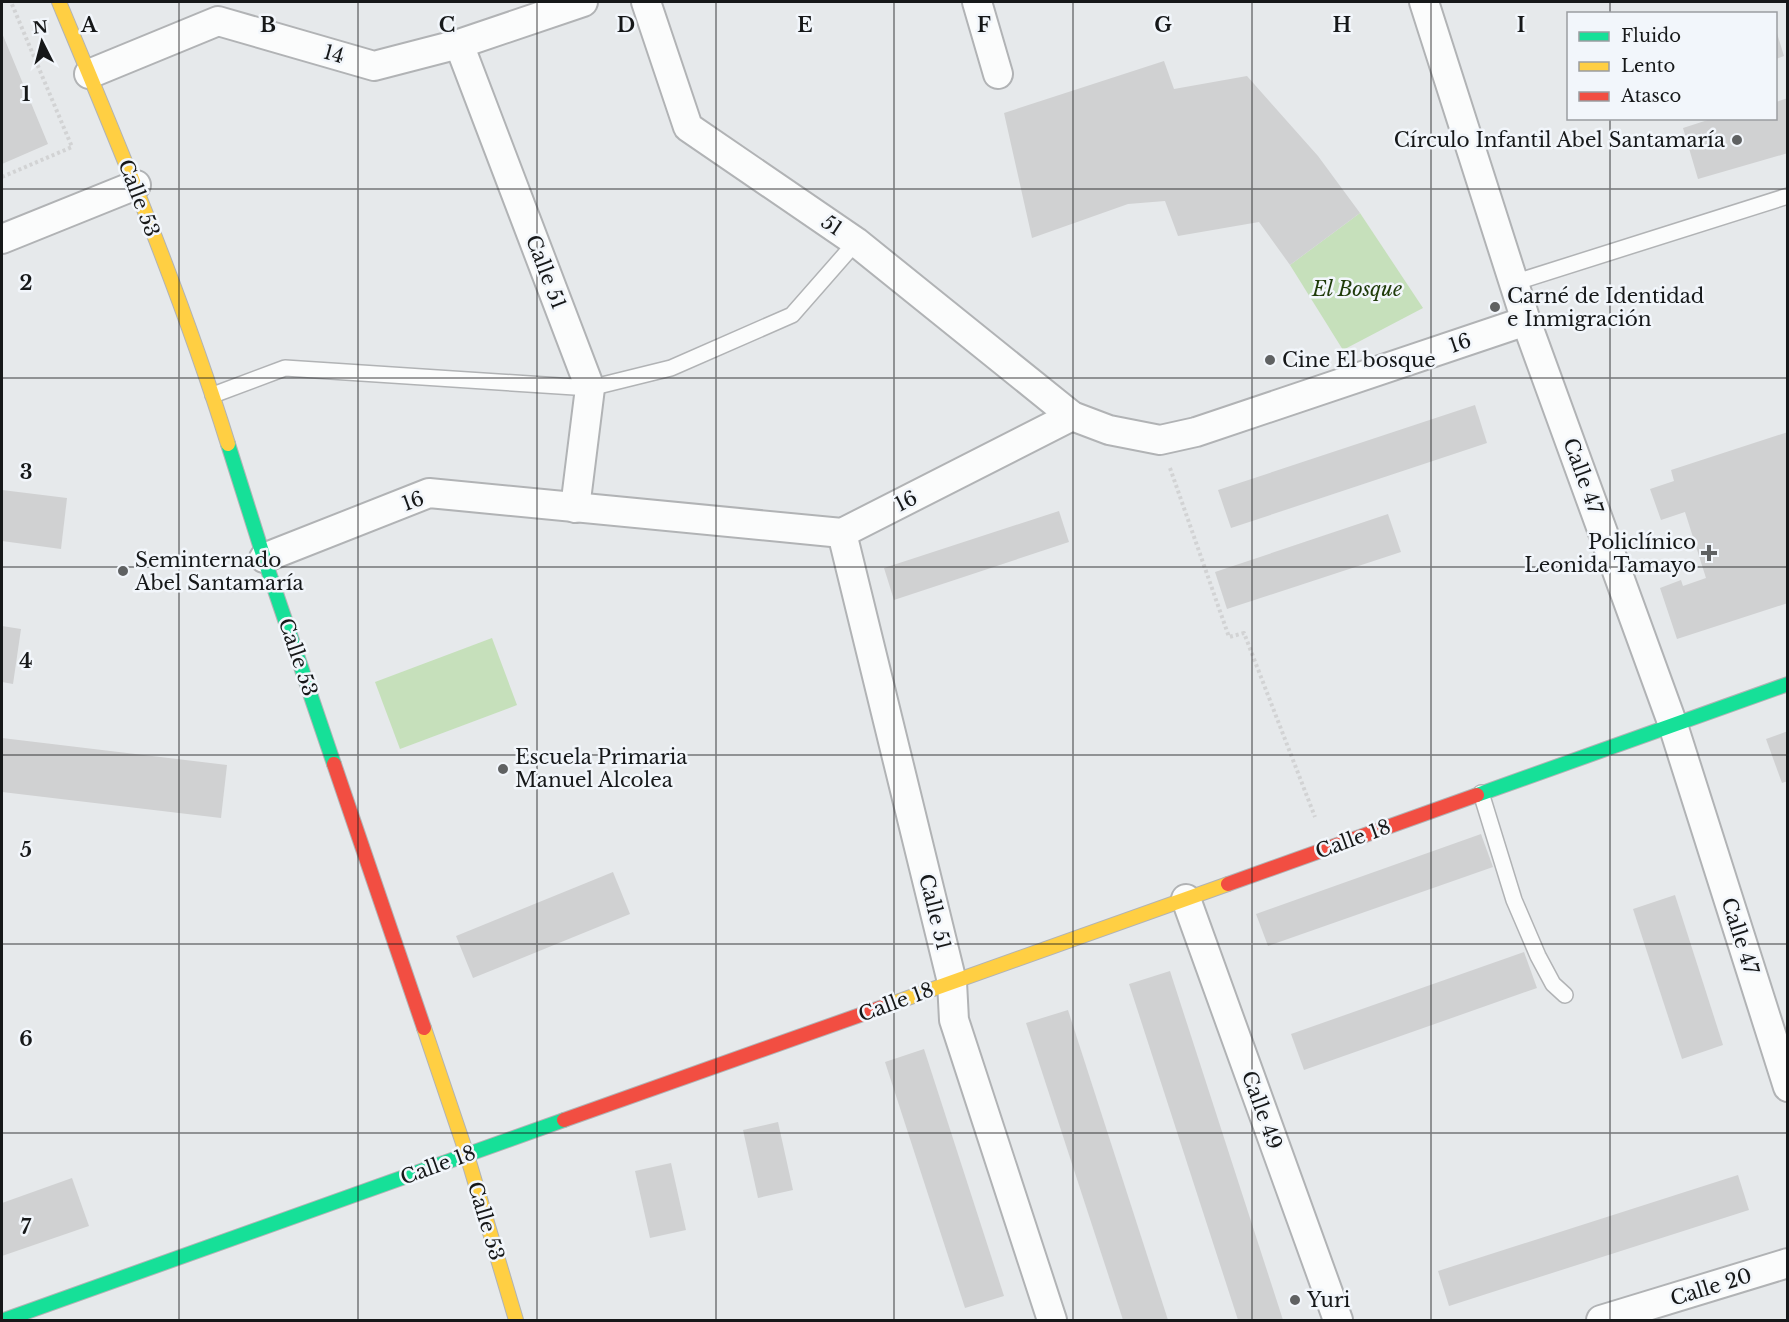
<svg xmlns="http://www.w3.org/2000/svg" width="1789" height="1322" font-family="'Libre Baskerville',serif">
<rect width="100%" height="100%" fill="#e6e9eb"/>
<g fill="#c6e0bb">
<polygon points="1360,213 1423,308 1343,350 1290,265"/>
<polygon points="492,638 517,705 400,749 375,682"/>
</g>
<g fill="#d0d1d2">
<polygon points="1776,30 1784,56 1776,59"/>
<polygon points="2,33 48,144 2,164"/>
<polygon points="1164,61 1174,89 1247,76 1318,156 1360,213 1290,265 1259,222 1178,236 1165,201 1128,204 1032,238 1004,113"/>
<polygon points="1788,98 1788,153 1698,179 1683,128 1714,118 1776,118 1776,102"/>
<polygon points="1475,405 1487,443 1231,528 1218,490"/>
<polygon points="1788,432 1788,603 1677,639 1660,588 1681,580 1683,586 1706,578 1685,512 1661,520 1650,489 1674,481 1671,470"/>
<polygon points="2,490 67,498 61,549 2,541"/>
<polygon points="1059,511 1069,542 894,600 884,568"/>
<polygon points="1388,514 1401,552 1227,609 1215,572"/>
<polygon points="2,626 21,629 13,684 2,682"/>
<polygon points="1788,731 1788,781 1782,783 1766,739"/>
<polygon points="2,738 227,765 221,818 2,792"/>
<polygon points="1481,834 1493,867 1268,946 1256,914"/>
<polygon points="613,872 630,914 473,978 456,936"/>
<polygon points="1675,895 1723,1045 1682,1059 1633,909"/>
<polygon points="1524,952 1537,988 1304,1070 1291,1034"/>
<polygon points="1170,971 1283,1320 1238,1320 1129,984"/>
<polygon points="1068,1010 1168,1320 1123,1320 1026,1023"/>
<polygon points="924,1049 1004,1296 965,1308 885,1062"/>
<polygon points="778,1122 793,1190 758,1198 743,1130"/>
<polygon points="671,1163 686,1230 650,1238 635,1171"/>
<polygon points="1738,1175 1749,1210 1449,1306 1438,1271"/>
<polygon points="72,1178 89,1226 2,1256 2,1203"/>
</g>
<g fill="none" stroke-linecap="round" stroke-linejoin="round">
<defs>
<g id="lane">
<polyline points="1513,283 1788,196"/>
<polyline points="213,395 285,368 590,388 671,368 792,315 856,242"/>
<polyline points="1481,793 1514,900 1538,956 1553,984 1565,995"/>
</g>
<g id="street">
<polyline points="646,2 688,127 856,242 1072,416 1109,430 1160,440 1196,432 1526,321"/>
<polyline points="977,2 998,74"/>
<polyline points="1424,2 1526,321 1673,725 1788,1087"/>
<polyline points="459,44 590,388 575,508"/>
<polyline points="89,74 218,21 374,66 459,44 583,2"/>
<polyline points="2,239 136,185"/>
<polyline points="842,533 952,982 954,1020 1052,1320"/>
<polyline points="264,558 429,493 842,533 1072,416"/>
<polyline points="1186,899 1338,1320"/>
<polyline points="1601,1320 1788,1263"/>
</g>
<g id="fast">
<polyline points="228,444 264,558 334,764"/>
<polyline points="1477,795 1788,684"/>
<polyline points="4,1320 564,1120"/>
</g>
<g id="slow">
<path d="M59 2C120 148 181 293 228 444"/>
<polyline points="891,1004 1228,884"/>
<polyline points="424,1028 467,1155 516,1320"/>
</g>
<g id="jam">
<polyline points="334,764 424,1028"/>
<polyline points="1228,884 1477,795"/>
<polyline points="564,1120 891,1004"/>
</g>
</defs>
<use href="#lane" stroke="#b1b3b5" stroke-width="18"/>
<use href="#street" stroke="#b1b3b5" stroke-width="32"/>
<use href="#fast" stroke="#b1b3b5" stroke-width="16"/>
<use href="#slow" stroke="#b1b3b5" stroke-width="16"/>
<use href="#jam" stroke="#b1b3b5" stroke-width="16"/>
<g stroke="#d2d3d4" stroke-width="4" stroke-dasharray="3 3" stroke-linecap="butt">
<polyline points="2,177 72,147 11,2"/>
<polyline points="1170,468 1229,637 1244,633 1315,817"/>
</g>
<use href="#lane" stroke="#fbfcfc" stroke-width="15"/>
<use href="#street" stroke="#fbfcfc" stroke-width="28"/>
<use href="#fast" stroke="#16e098" stroke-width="14"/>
<use href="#slow" stroke="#ffcf43" stroke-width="14"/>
<use href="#jam" stroke="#f24e42" stroke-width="14"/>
</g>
<path fill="none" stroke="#161819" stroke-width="1.5" stroke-opacity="0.55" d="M179 2V1320M358 2V1320M537 2V1320M716 2V1320M894 2V1320M1073 2V1320M1252 2V1320M1431 2V1320M1610 2V14M1610 118V1320M2 189H1788M2 378H1788M2 567H1788M2 755H1788M2 944H1788M2 1133H1788"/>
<g fill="#5f6162" stroke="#f2f6fb" stroke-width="2">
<circle cx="1737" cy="140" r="6"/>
<circle cx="1495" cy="307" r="6"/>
<circle cx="1270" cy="360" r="6"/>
<path d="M1706 544h6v6h6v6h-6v6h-6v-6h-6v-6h6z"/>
<circle cx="123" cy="571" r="6"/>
<circle cx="503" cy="769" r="6"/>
<circle cx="1295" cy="1300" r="6"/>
</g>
<g text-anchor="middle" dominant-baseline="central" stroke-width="5" stroke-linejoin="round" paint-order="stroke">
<g font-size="20" fill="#161819" stroke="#f2f6fb">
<text transform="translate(334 54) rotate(16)">14</text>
<text transform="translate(139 198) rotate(69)">Calle 53</text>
<text transform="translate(832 225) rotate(34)">51</text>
<text transform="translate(546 272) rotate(69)">Calle 51</text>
<text transform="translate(1460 343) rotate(-19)">16</text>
<text transform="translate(1583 476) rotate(70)">Calle 47</text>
<text transform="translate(413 501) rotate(-20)">16</text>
<text transform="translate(906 501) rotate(-27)">16</text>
<text transform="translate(298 657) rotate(71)">Calle 53</text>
<text transform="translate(1353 839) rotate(-20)">Calle 18</text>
<text transform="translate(935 912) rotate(76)">Calle 51</text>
<text transform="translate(1740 936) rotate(72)">Calle 47</text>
<text transform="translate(896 1002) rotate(-20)">Calle 18</text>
<text transform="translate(1262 1110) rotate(70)">Calle 49</text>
<text transform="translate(438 1165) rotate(-20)">Calle 18</text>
<text transform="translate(486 1221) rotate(73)">Calle 53</text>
<text transform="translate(1711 1287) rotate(-17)">Calle 20</text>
</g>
<g font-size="20" fill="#161819" stroke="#f2f6fb" text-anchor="start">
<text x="1725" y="140" text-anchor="end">Círculo Infantil Abel Santamaría</text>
<text x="1507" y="296">Carné de Identidad<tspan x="1507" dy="23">e Inmigración</tspan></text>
<text x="1282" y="360">Cine El bosque</text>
<text x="1696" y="542" text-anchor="end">Policlínico<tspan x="1696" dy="23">Leonida Tamayo</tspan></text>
<text x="135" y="560">Seminternado<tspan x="135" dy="23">Abel Santamaría</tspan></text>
<text x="515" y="757">Escuela Primaria<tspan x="515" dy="23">Manuel Alcolea</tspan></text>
<text x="1307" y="1300">Yuri</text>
</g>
<g font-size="20" font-style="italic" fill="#1f3b09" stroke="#f2f6fb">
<text x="1357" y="289">El Bosque</text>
</g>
</g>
<g font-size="20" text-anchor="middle" font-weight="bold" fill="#161819" stroke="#f2f6fb" stroke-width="5" stroke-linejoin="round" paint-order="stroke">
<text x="89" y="32">A</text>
<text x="268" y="32">B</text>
<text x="447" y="32">C</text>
<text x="626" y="32">D</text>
<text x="805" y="32">E</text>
<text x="984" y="32">F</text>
<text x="1163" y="32">G</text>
<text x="1342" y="32">H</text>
<text x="1521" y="32">I</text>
<text x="26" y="101">1</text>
<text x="26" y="290">2</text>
<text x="26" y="479">3</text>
<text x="26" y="668">4</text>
<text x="26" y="857">5</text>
<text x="26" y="1046">6</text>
<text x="26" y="1234">7</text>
</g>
<rect width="1789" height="1322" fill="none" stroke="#161819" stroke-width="6"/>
<rect x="1567" y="12" width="210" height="108" fill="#f2f6fb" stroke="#9a9da1" stroke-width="1.5"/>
<rect x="1579" y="32" width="30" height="9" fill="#16e098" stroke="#9a9da1" stroke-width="1.5"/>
<text x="1621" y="42" font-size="18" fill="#161819">Fluido</text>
<rect x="1579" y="62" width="30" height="9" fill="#ffcf43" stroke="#9a9da1" stroke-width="1.5"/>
<text x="1621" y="72" font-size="18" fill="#161819">Lento</text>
<rect x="1579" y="92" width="30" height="9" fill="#f24e42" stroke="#9a9da1" stroke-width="1.5"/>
<text x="1621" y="102" font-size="18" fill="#161819">Atasco</text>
<g transform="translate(42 42) rotate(354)" stroke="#f2f6fb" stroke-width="4.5" paint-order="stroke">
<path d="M0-4.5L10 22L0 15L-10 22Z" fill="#161819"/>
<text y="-9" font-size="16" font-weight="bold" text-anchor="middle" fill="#161819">N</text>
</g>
</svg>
